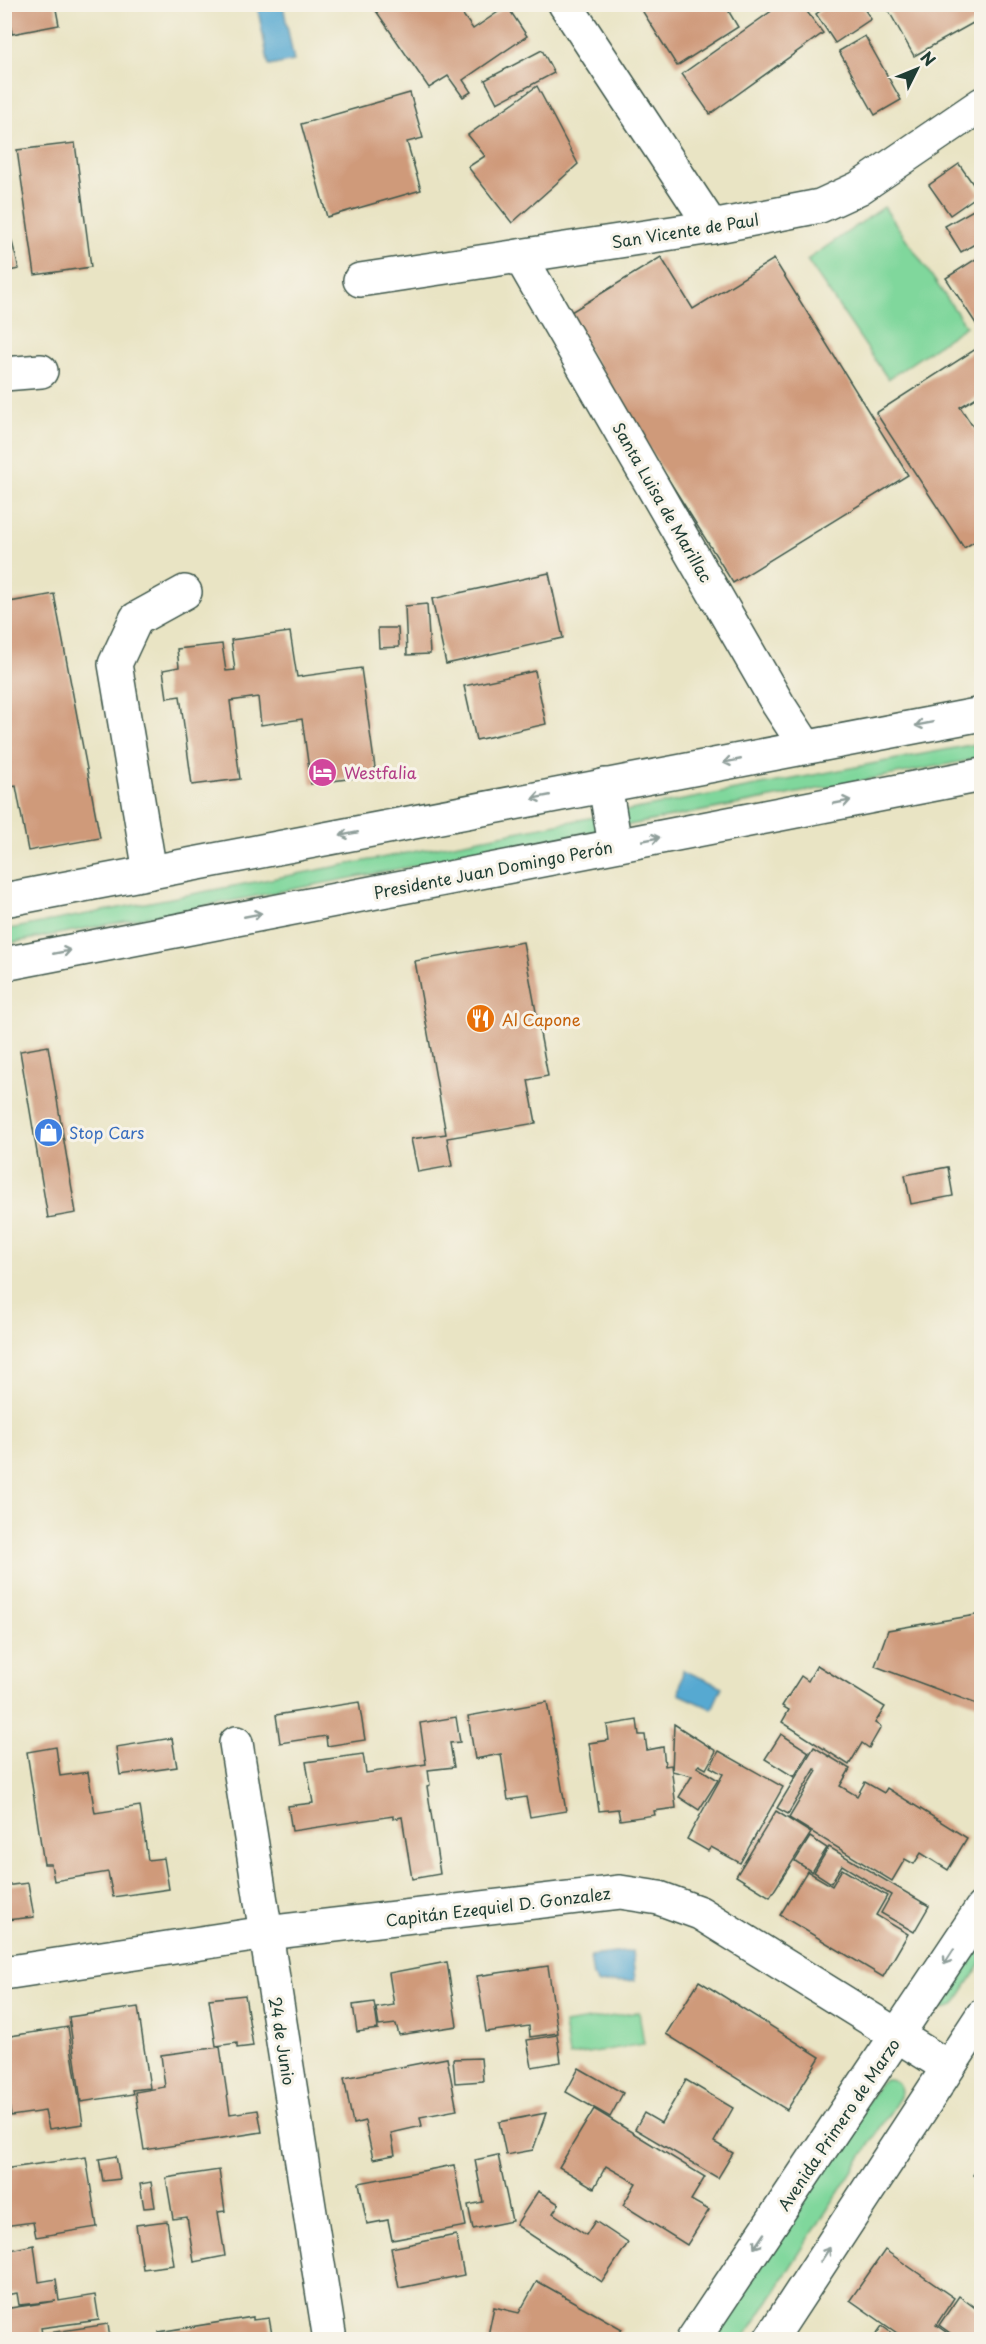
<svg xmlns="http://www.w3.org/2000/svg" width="986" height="2344" font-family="'Playpen Sans',sans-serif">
<rect width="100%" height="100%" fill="#f7f3e8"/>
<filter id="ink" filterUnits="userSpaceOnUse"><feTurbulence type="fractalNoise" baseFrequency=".0167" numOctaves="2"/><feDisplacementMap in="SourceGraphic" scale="12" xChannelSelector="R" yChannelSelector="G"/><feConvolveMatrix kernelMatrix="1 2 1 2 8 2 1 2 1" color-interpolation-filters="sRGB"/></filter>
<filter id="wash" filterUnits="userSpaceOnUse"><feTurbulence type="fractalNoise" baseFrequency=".008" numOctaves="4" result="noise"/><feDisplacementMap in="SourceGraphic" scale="24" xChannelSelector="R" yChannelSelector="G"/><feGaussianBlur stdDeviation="1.35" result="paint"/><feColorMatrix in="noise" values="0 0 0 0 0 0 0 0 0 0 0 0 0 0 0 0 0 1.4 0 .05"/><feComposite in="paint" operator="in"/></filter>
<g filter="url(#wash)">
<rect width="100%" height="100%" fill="#e9e4c4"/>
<g fill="#80d79c" stroke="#508a68" stroke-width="1.5">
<polygon points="884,207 966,326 888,379 807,260"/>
<polygon points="981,743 981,758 5,944 4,930"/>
<polygon points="981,1933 981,1963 954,2005 944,2009 940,2006 939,2001"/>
<polygon points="639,2012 644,2044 569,2056 564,2024"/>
<path d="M885 2079C897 2078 903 2086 900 2097L744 2339 713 2340 879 2084Z"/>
</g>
<g fill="#56a9d1" stroke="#3a7382" stroke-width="1.5">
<polygon points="257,5 283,5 294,61 269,66"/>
<polygon points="683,1670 722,1687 712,1709 679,1694"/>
<polygon points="632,1951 635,1980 598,1984 593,1977 590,1956"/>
</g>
<g id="blocks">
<g fill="#cf9a7a">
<polygon points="8,4 55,4 59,25 12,34"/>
<polygon points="638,4 742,4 729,12 738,27 677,66"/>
<polygon points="830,4 861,4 871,19 835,43 816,14"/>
<polygon points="888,4 982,4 982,18 914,56 886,6"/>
<polygon points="372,5 456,5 473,29 507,6 527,36 463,80 471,92 463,97 448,76 429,88"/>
<polygon points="780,5 802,5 823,33 710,114 682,74"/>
<polygon points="865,36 901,100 875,115 839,51"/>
<polygon points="542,50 554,73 497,103 485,80"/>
<polygon points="537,86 578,164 512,223 468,167 485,156 468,135"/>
<polygon points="410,93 423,138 407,142 421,190 327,217 301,124"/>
<polygon points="75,143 91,267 35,275 17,150"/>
<polygon points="959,164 980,194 950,215 929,185"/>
<polygon points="982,205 982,240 961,252 945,226"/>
<polygon points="5,215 19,269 4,272 4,216"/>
<polygon points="982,255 982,333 946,278"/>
<polygon points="661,257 693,309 774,259 908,475 733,583 566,315"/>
<polygon points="982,345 982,394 960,407 982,440 982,537 964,548 876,413"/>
<polygon points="549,573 563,638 446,664 432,599"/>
<polygon points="54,594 100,838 28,851 16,786 4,788 4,603"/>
<polygon points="427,604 430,654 407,655 405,606"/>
<polygon points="378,628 398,628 399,647 379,648"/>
<polygon points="290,632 297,677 361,668 376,775 311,784 302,719 261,725 258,697 230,701 240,779 192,785 180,696 167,698 163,670 179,667 177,649 222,644 226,671 235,670 231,640"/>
<polygon points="535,671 546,724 476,740 464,686"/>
<polygon points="523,942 548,1076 528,1080 536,1123 447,1138 452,1166 418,1172 411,1139 446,1134 415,961"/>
<polygon points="48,1046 76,1213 48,1218 20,1051"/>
<polygon points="948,1167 953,1196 911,1204 905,1175"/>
<polygon points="982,1614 982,1706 875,1666 888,1630"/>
<polygon points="817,1665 885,1707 875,1723 881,1727 869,1748 862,1743 849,1765 782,1722 789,1710 782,1706 801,1676 808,1681"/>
<polygon points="359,1702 365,1740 327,1746 326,1736 280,1743 276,1715"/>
<polygon points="547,1702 566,1811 530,1817 526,1797 508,1800 501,1754 475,1759 468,1716"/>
<polygon points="456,1717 460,1742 450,1743 454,1767 428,1770 430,1785 427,1786 440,1874 412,1879 402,1817 393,1819 393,1816 292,1831 288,1806 313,1803 306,1762 363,1754 366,1773 426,1764 420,1723"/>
<polygon points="637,1720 639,1735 645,1735 647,1750 663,1747 665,1766 671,1765 676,1808 654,1811 655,1815 620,1820 618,1809 599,1811 589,1743 609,1740 607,1725"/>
<polygon points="674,1724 716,1751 706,1769 699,1765 697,1767 718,1780 699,1810 679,1797 692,1776 672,1771"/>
<polygon points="781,1734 809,1752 794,1777 765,1759"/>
<polygon points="172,1738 177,1767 120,1775 116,1747"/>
<polygon points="56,1747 60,1776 88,1772 95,1813 140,1806 148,1860 164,1858 169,1889 113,1897 108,1872 54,1881 51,1864 44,1864 27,1752"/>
<polygon points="814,1747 850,1769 840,1786 857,1796 865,1782 884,1793 887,1788 967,1838 948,1870 921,1853 914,1864 905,1859 892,1881 789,1818 817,1771 815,1769 788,1814 777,1808"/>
<polygon points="719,1751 783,1787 740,1863 711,1847 708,1851 687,1839 723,1774 710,1767"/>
<polygon points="776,1811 811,1833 770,1897 736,1876"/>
<polygon points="810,1837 827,1848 812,1872 795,1861"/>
<polygon points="829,1847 929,1906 914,1932 881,1913 891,1895 842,1865 831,1883 814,1872"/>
<polygon points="842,1869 887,1896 876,1915 908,1934 883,1977 780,1915 807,1871 832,1886"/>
<polygon points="28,1883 34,1917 6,1920 4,1886"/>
<polygon points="447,1962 457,2026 399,2035 396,2024 379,2026 376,2008 394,2005 389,1973"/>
<polygon points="548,1966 558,2033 530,2037 529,2026 486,2032 477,1976"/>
<polygon points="699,1981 820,2057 787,2110 666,2034"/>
<polygon points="245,1995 253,2046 237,2048 237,2043 216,2046 209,1999"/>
<polygon points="374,2002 378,2029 357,2032 353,2005"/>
<polygon points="138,2007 150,2088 132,2090 133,2094 81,2102 69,2017"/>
<polygon points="68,2027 83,2124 49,2129 45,2111 11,2116 8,2099 4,2099 4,2037"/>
<polygon points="557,2035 561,2062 532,2067 527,2040"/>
<polygon points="220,2047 230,2114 258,2110 262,2132 144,2150 135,2092 165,2087 161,2055"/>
<polygon points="447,2058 457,2110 420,2117 422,2126 391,2133 395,2155 373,2159 365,2121 353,2124 344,2078"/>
<polygon points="481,2058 483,2081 455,2083 453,2059"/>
<polygon points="579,2068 623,2093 610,2117 566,2092"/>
<polygon points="686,2080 733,2108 714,2142 733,2153 718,2178 635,2129 644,2113 661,2123"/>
<polygon points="594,2109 705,2177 691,2200 709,2210 687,2245 623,2205 636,2183 606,2166 594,2188 559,2167"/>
<polygon points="546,2113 533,2150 506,2155 499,2122"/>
<polygon points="498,2155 512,2221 473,2229 468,2205 483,2202 475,2160"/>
<polygon points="116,2156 120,2179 103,2181 99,2159"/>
<polygon points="86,2157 97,2227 36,2237 33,2222 4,2226 4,2169"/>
<polygon points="982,2162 982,2181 973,2175"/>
<polygon points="454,2165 466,2226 392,2240 388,2220 367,2224 359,2183"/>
<polygon points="219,2170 225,2211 218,2212 225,2256 194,2262 187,2217 173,2219 166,2178"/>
<polygon points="151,2182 155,2207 144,2208 140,2184"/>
<polygon points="538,2191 559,2204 553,2213 586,2235 595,2221 628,2243 602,2282 516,2225"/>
<polygon points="167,2221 174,2265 143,2269 136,2225"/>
<polygon points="456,2235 464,2275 399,2288 391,2248"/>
<polygon points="34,2245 39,2282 56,2279 59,2301 95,2295 99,2320 41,2328 42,2334 108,2324 110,2340 4,2340 4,2309 56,2301 19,2305 17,2293 5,2295 5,2251"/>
<polygon points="885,2250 954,2298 936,2325 957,2340 907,2340 850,2300"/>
<polygon points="537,2281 622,2329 616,2340 487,2340 494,2307 519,2313"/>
<polygon points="959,2296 982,2313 982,2340 960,2340 939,2325"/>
<polygon points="253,2317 253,2320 269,2318 273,2340 160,2340 159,2332"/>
<polygon points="882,2326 901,2340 872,2340"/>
</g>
</g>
</g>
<g filter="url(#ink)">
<use href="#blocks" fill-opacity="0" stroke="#3d564a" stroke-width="1.5"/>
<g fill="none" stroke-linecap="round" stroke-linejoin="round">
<defs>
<g id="minor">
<polyline points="565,4 712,227"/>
<polyline points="520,256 778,704 806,747"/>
<polyline points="360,280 712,227 820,206 859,188 982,104"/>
<polyline points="4,374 41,371"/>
<polyline points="150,872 115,664 136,619 185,592"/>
<polyline points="236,1743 330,2340"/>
<polyline points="4,1973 266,1933 620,1892 659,1898 700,1913 948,2067"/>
</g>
<g id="major">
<polyline points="605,785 615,845"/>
<polyline points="4,900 982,714"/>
<polyline points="4,964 982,775"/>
<polyline points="693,2340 982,1908"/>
<polyline points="770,2340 982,2016"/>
</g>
</defs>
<use href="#minor" stroke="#3d564a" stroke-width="36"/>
<use href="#major" stroke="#3d564a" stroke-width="36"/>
<use href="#minor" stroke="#fff" stroke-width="33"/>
<use href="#major" stroke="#fff" stroke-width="33"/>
</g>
<defs><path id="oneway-shaft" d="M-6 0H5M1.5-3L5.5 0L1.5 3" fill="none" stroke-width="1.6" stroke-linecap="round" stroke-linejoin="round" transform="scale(1.5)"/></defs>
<g stroke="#8f9e9a">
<use href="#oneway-shaft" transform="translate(924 724) rotate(169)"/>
<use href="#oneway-shaft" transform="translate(732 761) rotate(169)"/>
<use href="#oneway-shaft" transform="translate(541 797) rotate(169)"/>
<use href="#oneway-shaft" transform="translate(842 802) rotate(-11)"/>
<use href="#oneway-shaft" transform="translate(349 834) rotate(169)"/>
<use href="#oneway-shaft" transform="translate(651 839) rotate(-11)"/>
<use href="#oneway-shaft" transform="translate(253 915) rotate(-11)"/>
<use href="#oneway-shaft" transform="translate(62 952) rotate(-11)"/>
<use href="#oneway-shaft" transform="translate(949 1957) rotate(123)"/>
<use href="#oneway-shaft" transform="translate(759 2241) rotate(124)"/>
<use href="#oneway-shaft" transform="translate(825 2255) rotate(-57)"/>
</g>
</g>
<defs>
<symbol id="hotel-disc" viewBox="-11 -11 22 22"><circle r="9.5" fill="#d1479c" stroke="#f7f3e8"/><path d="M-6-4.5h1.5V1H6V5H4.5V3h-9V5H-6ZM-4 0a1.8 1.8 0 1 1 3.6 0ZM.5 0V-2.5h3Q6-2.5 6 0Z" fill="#fff"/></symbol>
<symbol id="restaurant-disc" viewBox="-11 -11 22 22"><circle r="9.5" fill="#e8710a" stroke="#f7f3e8"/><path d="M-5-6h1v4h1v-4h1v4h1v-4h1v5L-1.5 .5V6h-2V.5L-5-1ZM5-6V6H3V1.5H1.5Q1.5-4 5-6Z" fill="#fff"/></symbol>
<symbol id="shop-disc" viewBox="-11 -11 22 22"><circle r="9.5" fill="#3f7fe0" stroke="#f7f3e8"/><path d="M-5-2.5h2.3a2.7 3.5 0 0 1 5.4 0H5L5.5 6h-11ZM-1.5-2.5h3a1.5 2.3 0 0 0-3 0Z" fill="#fff"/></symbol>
</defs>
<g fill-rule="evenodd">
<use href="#hotel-disc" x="306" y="756" width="33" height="33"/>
<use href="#restaurant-disc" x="464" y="1002" width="33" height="33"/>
<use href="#shop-disc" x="32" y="1116" width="33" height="33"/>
</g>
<g text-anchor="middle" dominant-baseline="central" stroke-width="6" stroke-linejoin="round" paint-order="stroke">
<g font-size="16" fill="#1f3d34" stroke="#f7f3e8">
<text transform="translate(685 230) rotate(-9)">San Vicente de Paul</text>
<text transform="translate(663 502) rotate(60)">Santa Luisa de Marillac</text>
<text transform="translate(493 869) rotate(-11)">Presidente Juan Domingo Perón</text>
<text transform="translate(498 1906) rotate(-7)">Capitán Ezequiel D. Gonzalez</text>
<text transform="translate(283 2041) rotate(81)">24 de Junio</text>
<text transform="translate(838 2124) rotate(-56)">Avenida Primero de Marzo</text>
</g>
<g font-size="16" fill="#b23c85" stroke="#f7f3e8" text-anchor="start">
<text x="344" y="772">Westfalia</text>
</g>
<g font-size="16" fill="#c56008" stroke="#f7f3e8" text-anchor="start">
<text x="502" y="1019">Al Capone</text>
</g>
<g font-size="16" fill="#366cbe" stroke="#f7f3e8" text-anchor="start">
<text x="69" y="1132">Stop Cars</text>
</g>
</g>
<rect width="986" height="2344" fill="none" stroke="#f7f3e8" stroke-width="24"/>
<g transform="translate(917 69) rotate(47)" stroke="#f7f3e8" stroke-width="4.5" paint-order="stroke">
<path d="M0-4.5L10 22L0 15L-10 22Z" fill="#1f3d34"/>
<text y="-9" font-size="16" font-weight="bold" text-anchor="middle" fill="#1f3d34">N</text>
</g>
</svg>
